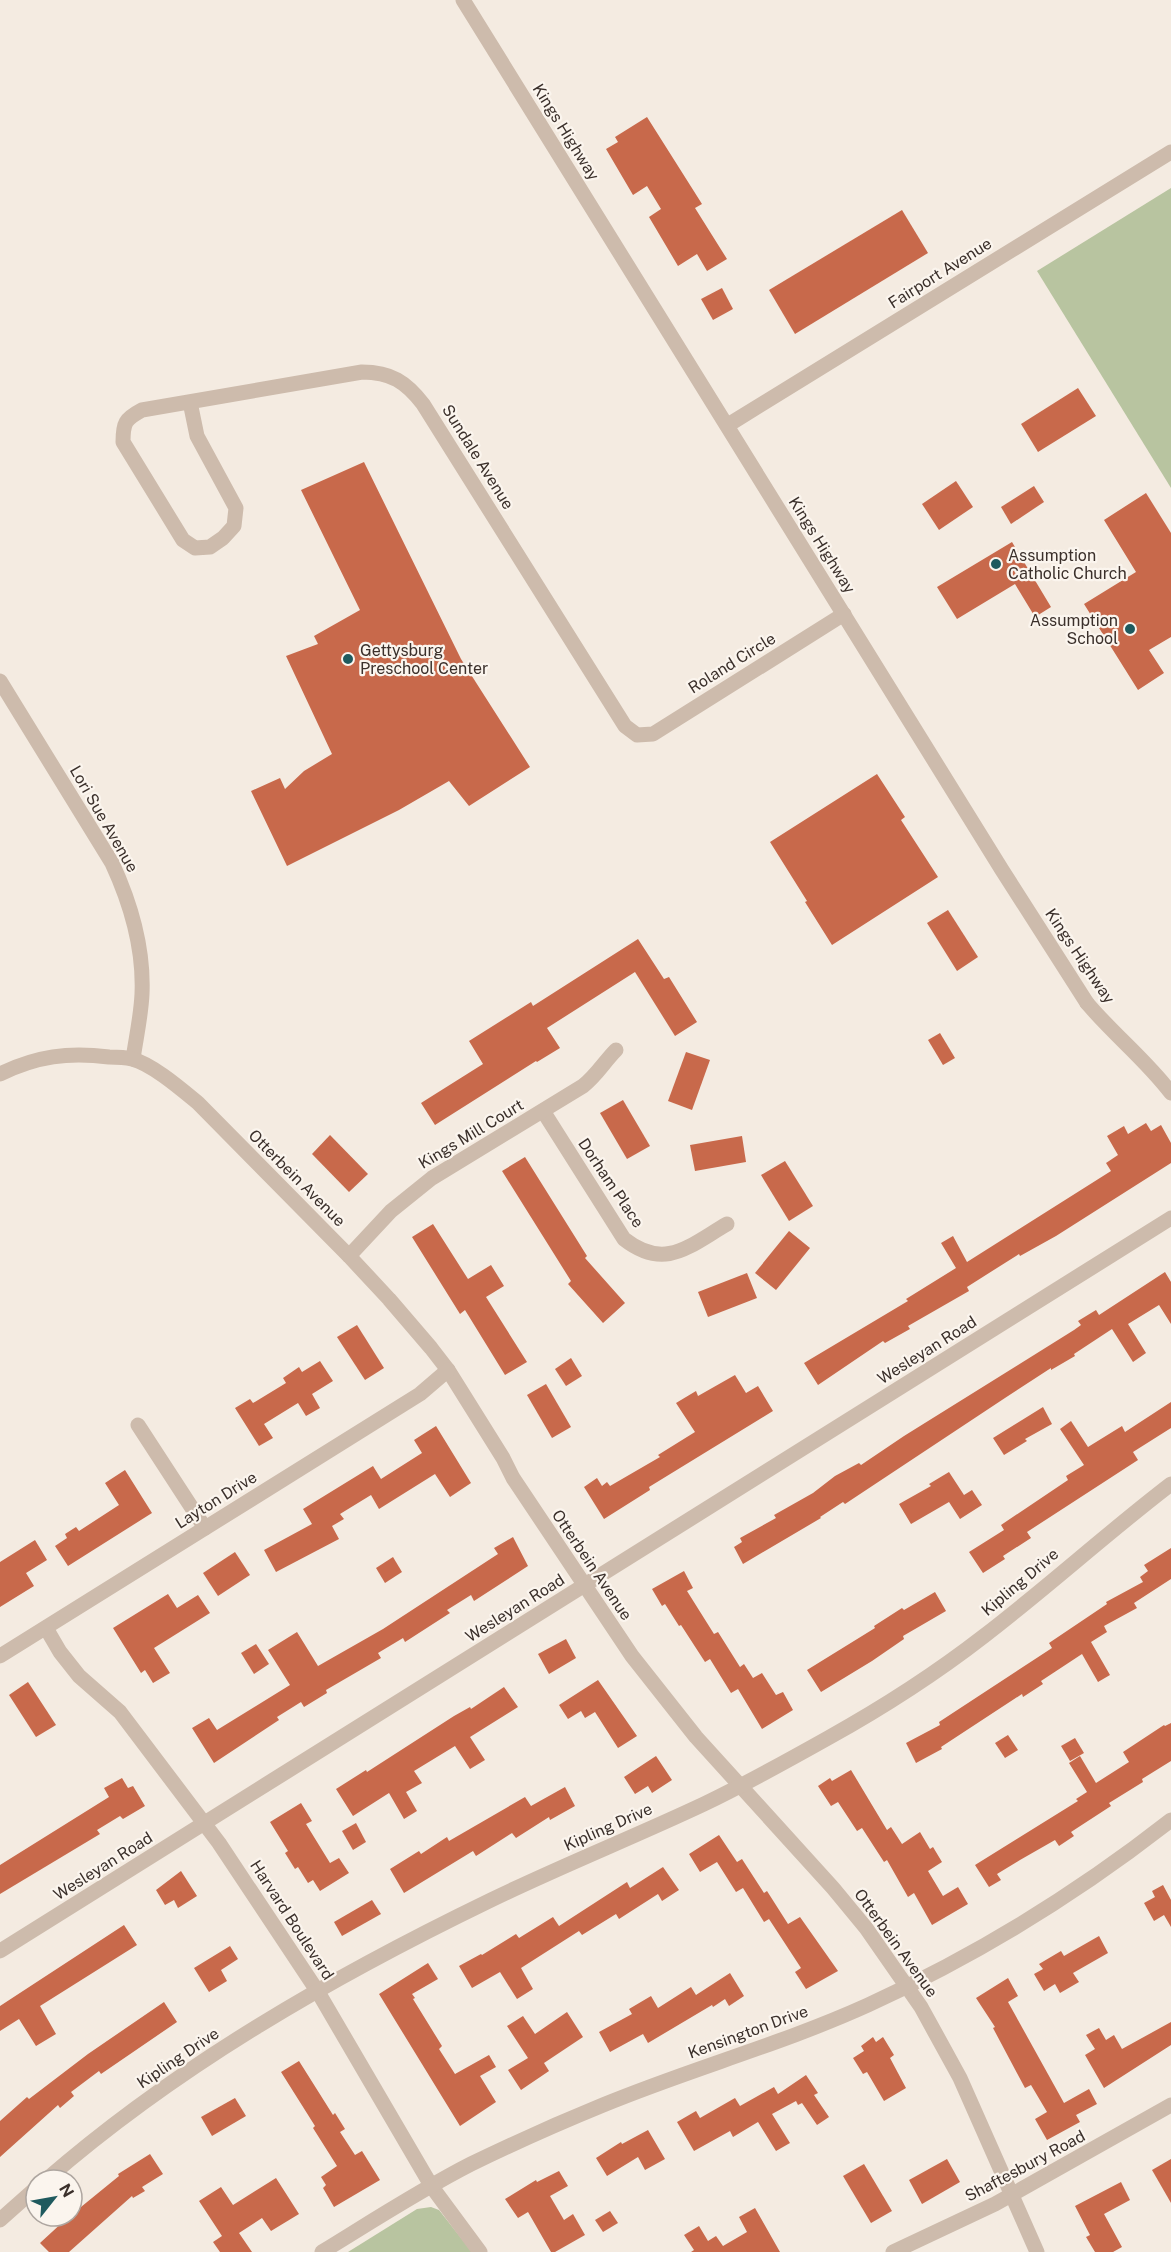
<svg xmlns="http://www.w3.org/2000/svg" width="1171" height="2252" font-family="'Public Sans',sans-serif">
<rect width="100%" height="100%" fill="#f4ebe1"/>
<g fill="#b8c4a0">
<polygon points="1171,188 1171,488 1037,271"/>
<polygon points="431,2207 439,2210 472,2252 348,2252 417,2209"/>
</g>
<g fill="#c8694b">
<polygon points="647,117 702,204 695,208 727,259 707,271 697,254 678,266 649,217 661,209 647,186 633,195 606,149 618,142 615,137"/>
<polygon points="902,210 928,253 795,334 769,290"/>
<polygon points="722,288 733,309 713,320 701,299"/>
<polygon points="1078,388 1096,416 1038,452 1021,424"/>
<polygon points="364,462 461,659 530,767 469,806 449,781 399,810 287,866 251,791 280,778 285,789 304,771 332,754 286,656 318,644 314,636 360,610 301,490"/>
<polygon points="956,481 973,507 939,530 922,504"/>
<polygon points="1034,486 1044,502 1011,524 1001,507"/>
<polygon points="1146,493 1171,533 1171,637 1149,650 1164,673 1138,690 1084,604 1136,572 1104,520"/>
<polygon points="1012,542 1051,607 1035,617 1015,584 957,619 937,587"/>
<polygon points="877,774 905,817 901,820 938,877 832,945 805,902 807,901 770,842"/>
<polygon points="948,910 978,957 957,971 927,923"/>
<polygon points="638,939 664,979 669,977 697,1022 675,1036 635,972 547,1028 560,1048 537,1062 536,1061 435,1125 421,1103 483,1064 469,1041 531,1002 533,1006"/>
<polygon points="940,1033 955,1058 943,1065 928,1040"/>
<polygon points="686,1052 710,1060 692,1110 668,1101"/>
<polygon points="623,1100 650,1146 627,1159 600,1113"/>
<polygon points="1146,1123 1151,1131 1161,1125 1171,1143 1171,1163 1056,1236 1020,1256 1019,1254 967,1287 969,1291 908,1326 910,1329 885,1343 883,1341 818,1385 804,1363 908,1301 906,1299 956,1268 941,1243 953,1236 967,1262 1111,1171 1106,1163 1118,1155 1107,1136 1124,1126 1128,1134"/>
<polygon points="330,1135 368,1174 349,1192 312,1154"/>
<polygon points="742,1136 746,1162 695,1171 690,1145"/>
<polygon points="525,1157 587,1256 585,1258 625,1303 603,1323 568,1284 571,1281 502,1171"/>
<polygon points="785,1161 813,1206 789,1221 761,1175"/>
<polygon points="433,1224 468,1279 491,1265 504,1286 486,1297 527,1362 505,1375 465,1310 460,1314 412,1237"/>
<polygon points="789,1231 810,1248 776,1290 755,1273"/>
<polygon points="1165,1272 1171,1282 1171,1324 1159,1305 1128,1324 1146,1353 1133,1362 1112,1329 1074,1354 1075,1356 1051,1370 1051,1368 1008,1396 845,1504 843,1502 820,1517 821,1518 743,1564 734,1547 742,1542 740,1538 776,1518 774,1515 813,1493 835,1476 859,1463 861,1465 904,1436 1074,1330 1081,1325 1078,1321 1096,1310 1099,1315"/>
<polygon points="747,1273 757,1298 708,1317 698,1292"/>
<polygon points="357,1325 384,1368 365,1380 337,1337"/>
<polygon points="571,1358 582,1376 566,1386 555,1369"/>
<polygon points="320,1361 333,1381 312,1394 320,1408 306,1416 298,1403 264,1424 273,1438 259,1446 235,1408 250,1399 253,1403 286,1383 283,1378 299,1367 302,1372"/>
<polygon points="735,1375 746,1393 758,1386 773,1411 649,1487 650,1490 604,1519 584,1487 597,1478 602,1486 607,1482 610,1486 660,1457 658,1455 695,1432 676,1403 696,1391 698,1396"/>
<polygon points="546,1384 571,1427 552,1438 527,1395"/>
<polygon points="1171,1402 1171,1428 1133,1452 1138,1460 1027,1532 1031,1538 1003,1556 1005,1559 983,1573 969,1552 1004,1530 1001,1525 1068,1480 1066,1476 1084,1465 1060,1429 1071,1421 1088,1447 1122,1426 1125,1432"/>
<polygon points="1043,1407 1052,1424 1025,1439 1027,1441 1004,1455 993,1438"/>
<polygon points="436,1426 471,1483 450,1497 435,1474 379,1509 371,1495 340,1514 344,1519 332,1526 339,1539 276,1572 264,1550 312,1524 303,1509 373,1466 381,1479 422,1453 414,1440"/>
<polygon points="125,1470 152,1513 68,1566 55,1546 67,1538 65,1534 76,1527 79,1531 119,1505 105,1483"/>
<polygon points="949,1472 964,1495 972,1490 982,1505 960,1519 949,1502 911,1524 899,1504 931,1486 929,1484"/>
<polygon points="513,1537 528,1566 474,1601 471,1595 447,1610 450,1613 405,1642 403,1638 378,1653 381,1658 326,1690 327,1693 304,1707 301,1702 277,1717 279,1720 214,1763 192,1728 209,1718 217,1730 290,1685 268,1650 297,1632 318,1666 383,1629 498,1554 494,1548"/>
<polygon points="35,1540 47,1560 26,1573 34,1586 0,1607 0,1562"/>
<polygon points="1171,1548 1171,1579 1134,1603 1137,1608 1104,1626 1107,1632 1091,1642 1110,1675 1098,1682 1082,1654 1041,1681 1043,1684 1023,1697 1022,1694 941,1747 942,1749 916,1763 906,1743 940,1725 939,1722 1052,1648 1049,1643 1107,1604 1106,1602 1143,1582 1140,1577 1148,1571 1144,1565"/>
<polygon points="235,1552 250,1575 218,1596 203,1573"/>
<polygon points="393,1557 402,1572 385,1583 376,1568"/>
<polygon points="684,1571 693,1588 687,1591 714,1634 718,1632 740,1667 744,1664 753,1678 762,1673 776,1695 783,1692 793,1710 762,1729 738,1689 731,1693 710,1659 705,1662 681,1625 679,1626 665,1604 662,1606 652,1589"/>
<polygon points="935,1592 946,1611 903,1636 904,1639 872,1661 821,1692 807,1670 875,1628 874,1626 902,1608 904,1610"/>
<polygon points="168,1594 177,1608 198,1595 210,1613 154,1648 170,1673 153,1683 145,1670 141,1673 113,1628"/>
<polygon points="566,1639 576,1658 549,1674 538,1654"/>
<polygon points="256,1644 269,1664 254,1674 241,1653"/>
<polygon points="598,1680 637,1736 618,1748 595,1712 585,1718 581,1711 568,1719 559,1705"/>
<polygon points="28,1682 56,1725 36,1737 9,1695"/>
<polygon points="504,1687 518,1707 470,1737 485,1760 470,1769 455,1746 414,1771 422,1783 406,1792 417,1811 404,1819 389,1793 353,1816 336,1789 366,1770 367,1772 454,1716 470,1707 471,1709"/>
<polygon points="1171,1723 1171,1761 1142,1779 1143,1782 1109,1803 1111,1806 1071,1832 1074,1836 1059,1846 1055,1840 1020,1860 997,1874 1001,1880 989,1887 975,1865 1078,1801 1076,1799 1087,1792 1069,1763 1080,1756 1096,1783 1129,1762 1123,1752 1164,1725 1165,1726"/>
<polygon points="1008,1735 1018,1750 1005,1758 995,1743"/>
<polygon points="1075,1738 1084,1753 1070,1761 1061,1746"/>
<polygon points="656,1756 672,1780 652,1793 648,1786 635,1794 624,1777"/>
<polygon points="851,1770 887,1830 891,1827 902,1844 920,1832 930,1849 933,1847 942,1862 928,1871 943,1896 958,1887 968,1904 932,1925 914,1893 908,1897 887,1860 884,1862 862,1828 857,1831 838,1802 831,1806 818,1786 830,1778 832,1781"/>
<polygon points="122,1778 128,1788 133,1786 145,1806 123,1819 120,1816 97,1830 100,1834 0,1894 0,1865 109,1797 104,1788"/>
<polygon points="565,1787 575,1806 550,1820 549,1817 516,1838 512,1833 476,1856 473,1851 404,1893 390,1869 419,1851 421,1854 447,1837 449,1841 525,1797 531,1806"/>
<polygon points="301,1803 312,1821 306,1824 330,1863 339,1858 349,1873 320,1891 313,1880 308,1883 298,1867 295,1869 285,1853 288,1851 270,1822"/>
<polygon points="356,1823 366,1842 353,1850 342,1831"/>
<polygon points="719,1835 737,1862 742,1859 764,1893 767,1891 788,1924 800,1917 838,1971 806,1989 795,1972 801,1968 769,1919 764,1922 743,1888 736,1892 717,1862 700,1872 689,1854"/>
<polygon points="663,1867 679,1890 662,1901 658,1894 619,1919 616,1914 582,1935 579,1931 521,1968 533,1989 517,1999 500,1972 472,1988 459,1966 481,1954 482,1955 516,1934 519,1938 553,1917 559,1926 627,1882 630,1888"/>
<polygon points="181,1871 197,1896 178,1908 174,1900 165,1905 156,1890"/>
<polygon points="1163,1885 1171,1900 1171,1927 1164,1915 1154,1921 1144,1903 1155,1897 1152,1891"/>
<polygon points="372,1900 381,1914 342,1936 334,1922"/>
<polygon points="124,1925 137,1945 40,2006 56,2034 36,2046 19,2019 0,2031 0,2006"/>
<polygon points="1099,1936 1108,1953 1073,1973 1079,1982 1060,1993 1055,1984 1044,1991 1034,1974 1043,1969 1039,1964 1061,1951 1064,1956"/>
<polygon points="230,1946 238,1959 221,1970 227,1981 209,1992 194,1968"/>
<polygon points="428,1963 438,1979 412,1994 415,1998 413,1999 442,2046 439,2049 455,2074 489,2055 496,2067 480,2076 496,2102 460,2126 379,1994"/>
<polygon points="730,1973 744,1996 729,2006 725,1999 713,2007 712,2005 648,2043 643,2034 610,2052 599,2032 632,2014 629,2009 651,1996 658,2008 691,1987 696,1995"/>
<polygon points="1008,1978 1018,1996 1008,2002 1064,2103 1089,2089 1097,2104 1076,2115 1080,2122 1047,2140 1035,2119 1047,2112 1031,2085 1025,2088 993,2028 995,2027 976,1998"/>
<polygon points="164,2002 177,2022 101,2074 99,2071 71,2092 74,2096 60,2108 58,2105 0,2157 0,2121 27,2097 29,2099 88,2054"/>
<polygon points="567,2012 583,2037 544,2063 549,2071 521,2090 508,2070 528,2058 507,2026 523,2016 535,2034"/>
<polygon points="1171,2022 1171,2045 1104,2088 1085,2055 1095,2049 1086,2035 1099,2028 1106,2040 1114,2035 1122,2049"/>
<polygon points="873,2037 876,2042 883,2037 894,2055 890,2058 906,2088 884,2101 867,2072 863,2074 853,2058 864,2051 861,2046"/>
<polygon points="299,2061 333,2115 335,2113 345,2129 340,2132 355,2155 362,2151 380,2180 334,2207 323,2188 326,2185 321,2177 337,2166 313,2128 315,2126 281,2072"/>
<polygon points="806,2075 818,2093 814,2095 829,2117 817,2125 802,2103 798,2105 796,2101 772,2114 790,2143 776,2151 758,2122 733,2137 730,2131 694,2151 677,2122 696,2111 700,2118 735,2098 740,2106 774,2087 778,2094"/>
<polygon points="235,2098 246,2116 212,2136 201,2117"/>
<polygon points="648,2130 665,2159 645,2170 638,2157 607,2176 596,2158 621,2142 622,2144"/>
<polygon points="150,2154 163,2174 142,2187 145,2191 133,2198 132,2196 69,2252 49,2252 40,2243 65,2220 119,2176 118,2174"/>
<polygon points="947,2159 960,2182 922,2204 909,2180"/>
<polygon points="1171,2159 1171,2203 1152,2170"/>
<polygon points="864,2164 892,2211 871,2223 843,2176"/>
<polygon points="559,2171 568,2186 550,2196 564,2220 573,2214 585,2235 555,2252 551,2252 528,2212 518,2218 505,2199 536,2180 537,2182"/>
<polygon points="276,2178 299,2214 271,2231 262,2218 239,2233 252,2252 220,2252 213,2242 222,2236 199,2201 221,2187 233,2205"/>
<polygon points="1121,2182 1130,2200 1104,2214 1122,2247 1113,2252 1095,2252 1086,2237 1090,2235 1075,2206"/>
<polygon points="755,2208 780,2252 691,2252 694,2250 684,2235 699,2226 708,2241 716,2236 723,2246 747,2232 739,2217"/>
<polygon points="610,2211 618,2223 603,2232 595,2220"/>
</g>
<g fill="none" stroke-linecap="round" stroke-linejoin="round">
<g stroke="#cdbbac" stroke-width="15">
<path d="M190 402 197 436 236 508 234 526 223 538 210 547 195 548 183 540 123 442C123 423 125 419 142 410L362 372C391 372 406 382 423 404L625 726 637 735 653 734 844 614"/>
<polyline points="728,425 1171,152"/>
<path d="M0 681 112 863C131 904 144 948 142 994 141 1016 136 1038 133 1059"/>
<path d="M1087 1003C1114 1035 1146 1060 1171 1093"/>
<path d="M0 1074C37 1056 68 1052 109 1057 116 1057 124 1057 132 1059 152 1064 181 1089 198 1103L349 1256 389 1299 431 1348 448 1370 503 1458 513 1478 632 1656 696 1737 833 1888 866 1928 921 2007 960 2078 1037 2252"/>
<path d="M543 1111 624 1239C665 1271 689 1246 727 1224"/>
<path d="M349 1256 391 1211 432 1178 583 1086C597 1075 604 1062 616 1050"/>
<polyline points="138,1425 205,1528"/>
<polyline points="46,1628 60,1652 79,1676 120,1712 219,1843 318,1992 432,2187 480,2252"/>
<polyline points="0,1656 420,1394 448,1370"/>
<polyline points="0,1951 1171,1218"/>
<path d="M46 2180C178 2065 334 1976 491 1900 561 1866 634 1837 704 1804 746 1784 787 1761 828 1738 882 1708 935 1674 984 1636 1048 1587 1107 1533 1171 1484"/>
<polyline points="0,2220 36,2188"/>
<path d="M322 2252C371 2222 420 2190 471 2164 514 2143 559 2123 603 2105 690 2069 782 2044 868 2005 975 1956 1078 1893 1171 1820"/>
<polyline points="893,2252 995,2204 1171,2105"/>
</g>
<polyline stroke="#cdbbac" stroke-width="15" points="463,0 1002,870 1087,1003"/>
</g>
<g fill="#1f5a5e" stroke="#fbf5ee" stroke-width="2">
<circle cx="996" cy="564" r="6"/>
<circle cx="1130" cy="629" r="6"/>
<circle cx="348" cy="659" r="6"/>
</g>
<g text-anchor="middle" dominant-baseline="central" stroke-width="4.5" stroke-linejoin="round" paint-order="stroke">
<g font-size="16" fill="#3b302b" stroke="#fbf5ee">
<text transform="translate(566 132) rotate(58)">Kings Highway</text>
<text transform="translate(940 273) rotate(-32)">Fairport Avenue</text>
<text transform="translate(478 457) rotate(58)">Sundale Avenue</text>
<text transform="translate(822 545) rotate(58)">Kings Highway</text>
<text transform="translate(732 663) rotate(-32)">Roland Circle</text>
<text transform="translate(104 819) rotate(60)">Lori Sue Avenue</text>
<text transform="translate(1080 956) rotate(56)">Kings Highway</text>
<text transform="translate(471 1134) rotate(-31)">Kings Mill Court</text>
<text transform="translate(297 1178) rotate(45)">Otterbein Avenue</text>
<text transform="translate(611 1183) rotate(56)">Dorham Place</text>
<text transform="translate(927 1350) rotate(-32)">Wesleyan Road</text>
<text transform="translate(216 1500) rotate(-32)">Layton Drive</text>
<text transform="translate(592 1565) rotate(56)">Otterbein Avenue</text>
<text transform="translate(1020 1582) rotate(-40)">Kipling Drive</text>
<text transform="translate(515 1608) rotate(-32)">Wesleyan Road</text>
<text transform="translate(608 1827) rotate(-24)">Kipling Drive</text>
<text transform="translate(103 1866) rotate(-32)">Wesleyan Road</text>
<text transform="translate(292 1920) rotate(57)">Harvard Boulevard</text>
<text transform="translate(896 1943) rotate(54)">Otterbein Avenue</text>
<text transform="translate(748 2032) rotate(-20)">Kensington Drive</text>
<text transform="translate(178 2058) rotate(-34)">Kipling Drive</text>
<text transform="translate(1025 2166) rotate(-28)">Shaftesbury Road</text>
</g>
<g font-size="16" fill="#3b302b" stroke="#fbf5ee" text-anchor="start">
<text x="1008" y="555">Assumption<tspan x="1008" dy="18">Catholic Church</tspan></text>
<text x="1118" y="620" text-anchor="end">Assumption<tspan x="1118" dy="18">School</tspan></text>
<text x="360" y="650">Gettysburg<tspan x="360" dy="18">Preschool Center</tspan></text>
</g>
</g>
<g transform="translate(54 2198) rotate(59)"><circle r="28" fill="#fbf5ee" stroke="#aea6a0" stroke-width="1.5"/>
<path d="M0-4.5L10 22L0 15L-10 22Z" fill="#1f5a5e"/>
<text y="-9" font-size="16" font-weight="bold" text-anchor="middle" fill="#3b302b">N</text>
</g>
</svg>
